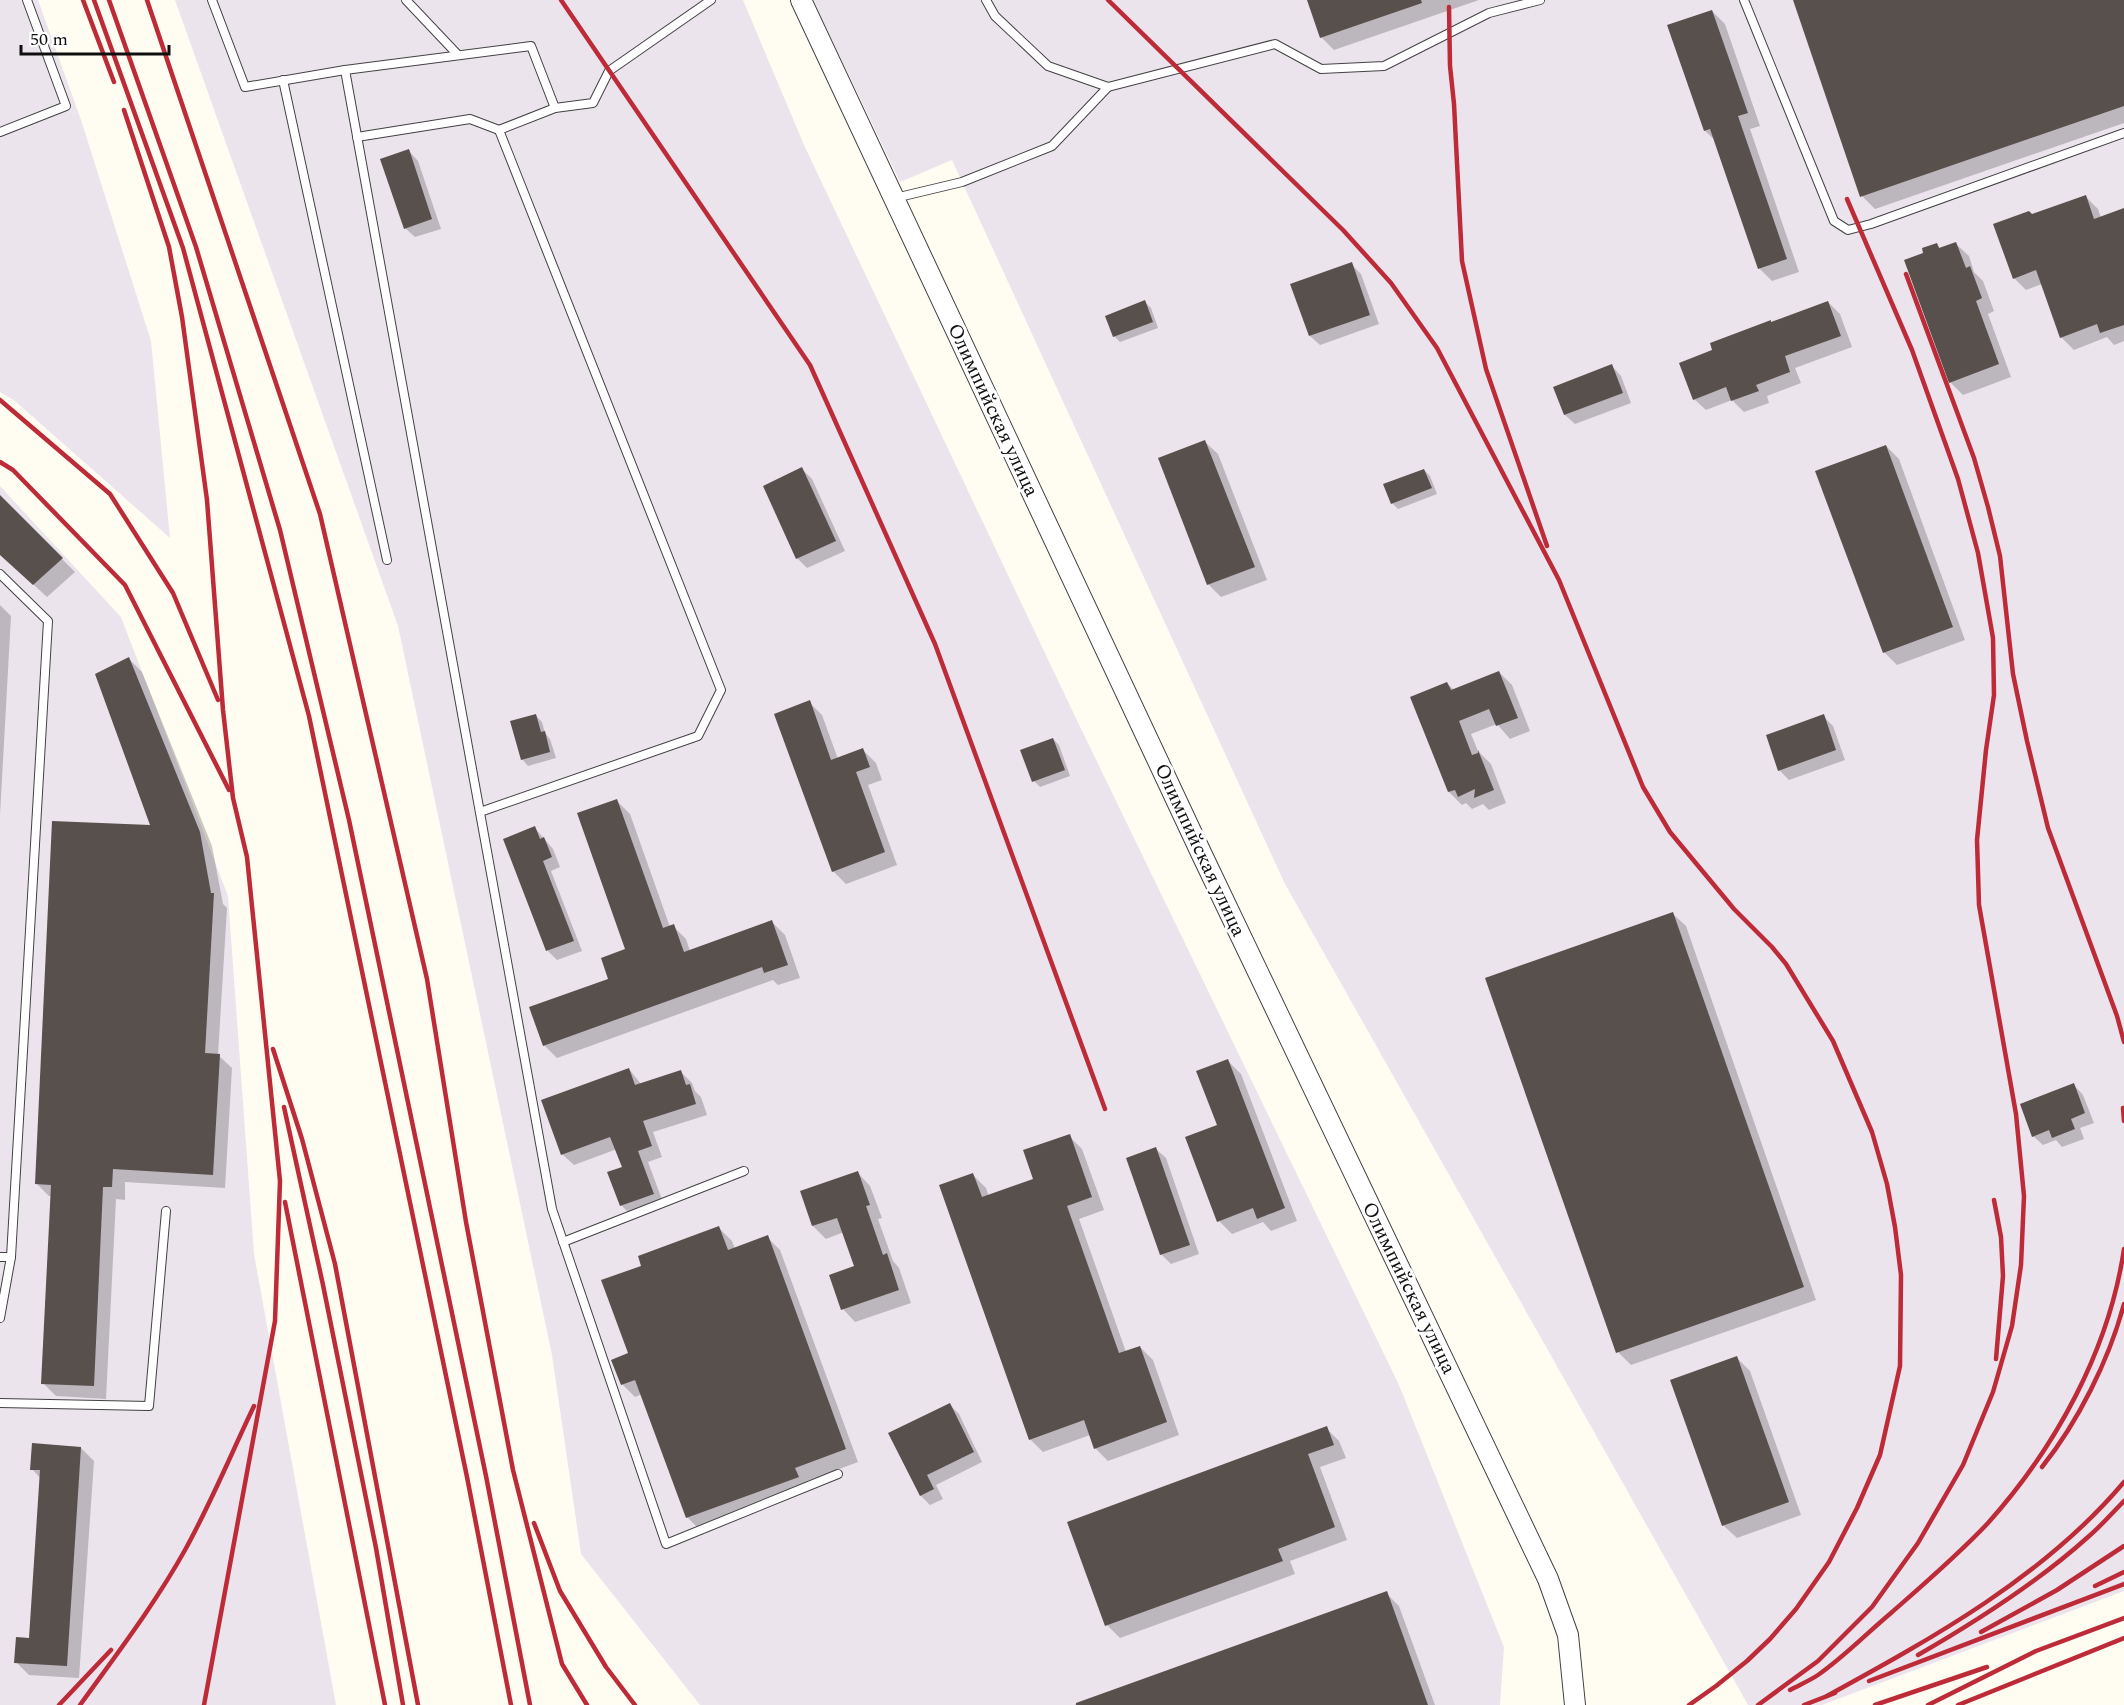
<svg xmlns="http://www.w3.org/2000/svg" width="2124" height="1705" font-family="Spectral,serif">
<rect width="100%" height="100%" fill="#fffcf2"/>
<g fill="#ece4ed">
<polygon points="0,0 38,0 81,120 151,341 170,538 15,401 0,392"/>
<polygon points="175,0 743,0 804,145 1072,710 1399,1385 1504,1647 1500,1705 700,1705 581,1554 552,1355 398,626"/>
<polygon points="813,0 2124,0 2124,1591 1822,1705 1748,1705 1285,884 952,160 900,182"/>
<polygon points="0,486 121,617 228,896 254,1254 336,1705 0,1705"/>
</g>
<g fill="#0003">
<polygon points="1308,0 1479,0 1334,50 1321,37"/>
<polygon points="1794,0 2124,0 2124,123 1875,209 1862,196"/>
<polygon points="1712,11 1725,24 1760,126 1750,129 1799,272 1772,281 1759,268 1716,141 1705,131"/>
<polygon points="409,151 418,161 441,229 415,237 405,228"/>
<polygon points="2086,197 2098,209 2101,218 2124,209 2124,341 2114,345 2107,337 2074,350 2061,337 2042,284 2026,290 2014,278 2031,216"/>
<polygon points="1936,244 1941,249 1956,244 1969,256 1974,272 1983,281 1994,311 1988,314 2011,377 1963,395 1950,382"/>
<polygon points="1351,264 1361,274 1379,324 1320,345 1310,336"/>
<polygon points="1145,302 1151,308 1158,328 1120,342 1114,336"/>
<polygon points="1828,302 1840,314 1852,347 1795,368 1801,383 1767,396 1769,403 1744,412 1732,400 1706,410 1694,399 1714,351 1772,323"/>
<polygon points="1612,366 1621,376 1631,403 1575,424 1565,415 1555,388"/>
<polygon points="1205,442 1218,454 1267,580 1221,597 1208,584"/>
<polygon points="1886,446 1899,459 1965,640 1897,665 1884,652"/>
<polygon points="802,469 812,479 845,551 807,568 797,558 764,487"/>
<polygon points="1424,470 1430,476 1437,494 1398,509 1392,503"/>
<polygon points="0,497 75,572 47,597 0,554"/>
<polygon points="0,605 11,616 0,815"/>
<polygon points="129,659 142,672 212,846 223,904 227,908 218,1055 232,1068 225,1188 125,1182 125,1200 116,1199 106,1399 56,1396 43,1383 52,1196 49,1196 36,1183 153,827"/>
<polygon points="1499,672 1512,685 1530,731 1510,739 1497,724 1471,734 1478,751 1491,764 1506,803 1489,810 1483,804 1472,809 1466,803 1462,805 1449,792 1447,683 1454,690"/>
<polygon points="809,702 822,715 838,759 863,750 876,763 882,780 868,785 897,865 846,884 833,871"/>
<polygon points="536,716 542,722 545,733 550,739 556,758 528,766 522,759"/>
<polygon points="1823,716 1833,726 1845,760 1789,780 1779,770"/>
<polygon points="1053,739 1059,745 1070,776 1040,787 1034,781"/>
<polygon points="617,801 630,814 670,927 673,926 686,939 690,951 772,922 785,935 800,978 778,985 773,980 557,1058 544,1045 610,980 627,950"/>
<polygon points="535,828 553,849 560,867 551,871 582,951 557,960 548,951 505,840"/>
<polygon points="1673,914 1686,926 1816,1300 1631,1365 1618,1352"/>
<polygon points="1228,1061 1241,1074 1297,1221 1271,1231 1263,1222 1232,1234 1219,1221"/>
<polygon points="629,1069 641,1084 681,1072 692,1083 695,1091 701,1097 707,1115 653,1132 662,1157 648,1162 664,1205 633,1217 621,1205 624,1168 617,1149 574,1165 562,1154"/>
<polygon points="2074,1085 2083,1095 2094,1123 2080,1128 2084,1139 2062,1147 2056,1140 2043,1145 2033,1136"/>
<polygon points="1069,1136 1082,1149 1104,1210 1079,1219 1126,1352 1140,1347 1153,1360 1179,1435 1108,1461 1095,1448 1090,1435 1043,1452 1030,1439 973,1175 986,1188 989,1197 1035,1180"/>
<polygon points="1156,1149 1166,1158 1199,1254 1171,1264 1161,1254"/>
<polygon points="858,1173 870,1186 882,1218 878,1219 893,1261 899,1268 911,1303 855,1322 843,1309 856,1267 844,1232 826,1239 813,1226 802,1192"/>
<polygon points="719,1228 732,1241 735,1249 767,1237 780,1250 858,1462 807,1481 811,1489 700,1530 687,1517 642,1394 635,1397 622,1384 630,1354 643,1267"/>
<polygon points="1737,1358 1750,1371 1801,1515 1737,1538 1724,1526 1672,1381"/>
<polygon points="950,1405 959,1414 982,1462 936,1485 943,1499 930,1505 921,1496 891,1433"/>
<polygon points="1326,1428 1339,1441 1346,1458 1320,1467 1347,1540 1290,1561 1295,1574 1120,1638 1107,1625"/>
<polygon points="81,1448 94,1461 79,1678 29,1675 16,1662 31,1639 41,1479 32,1469"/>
<polygon points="1386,1593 1399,1606 1435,1705 1074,1705"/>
</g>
<g fill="#58504c">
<polygon points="1307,0 1421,0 1422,3 1320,38"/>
<polygon points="1793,0 2124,0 2124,106 1860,197"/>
<polygon points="1712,10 1748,113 1738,116 1787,259 1758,269 1710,129 1704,131 1667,25"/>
<polygon points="409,149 432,219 404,229 380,159"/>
<polygon points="2086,195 2094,219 2124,208 2124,325 2100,333 2097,324 2060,338 2036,270 2013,279 1993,224 2029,211 2032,214"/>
<polygon points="1956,242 1966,268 1970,266 1982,298 1976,301 1999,364 1949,383 1904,260 1923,253 1922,248 1937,243 1939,248"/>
<polygon points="1352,262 1370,315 1309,336 1290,284"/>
<polygon points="1145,300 1153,322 1113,337 1105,316"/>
<polygon points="1828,301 1841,336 1785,356 1790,372 1756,385 1759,391 1731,401 1726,387 1693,400 1679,363 1712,350 1710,343 1771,320 1771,322"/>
<polygon points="1612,364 1623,393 1564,415 1553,387"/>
<polygon points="1205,440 1255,567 1207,585 1158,458"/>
<polygon points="1886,445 1953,627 1883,653 1815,471"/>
<polygon points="802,467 836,541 796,559 763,486"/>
<polygon points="1424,469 1432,488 1391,504 1383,484"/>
<polygon points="0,495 63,558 33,585 0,555"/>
<polygon points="129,657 200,832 211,893 214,893 205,1053 220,1054 213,1175 113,1169 112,1187 103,1187 94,1386 41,1384 51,1185 35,1184 52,821 150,825 95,674"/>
<polygon points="1499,671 1518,718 1496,726 1489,709 1459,721 1472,755 1478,753 1478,750 1494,790 1474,798 1475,789 1458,797 1455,790 1448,792 1410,697 1447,682 1451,690"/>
<polygon points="810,700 831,760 863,748 870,767 856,772 885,852 832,872 774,714"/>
<polygon points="536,714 541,732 545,731 550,752 521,760 510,721"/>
<polygon points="1824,714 1836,750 1778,771 1766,735"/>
<polygon points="1053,738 1065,770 1032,782 1020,750"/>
<polygon points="617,799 663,928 674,924 684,952 772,920 788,965 764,973 762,967 543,1046 529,1007 608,979 601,958 625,949 577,813"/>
<polygon points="535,826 540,839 544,837 552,857 543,861 574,941 546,951 503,839"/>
<polygon points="1673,912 1804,1287 1616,1353 1485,978"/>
<polygon points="1228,1059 1285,1208 1257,1219 1253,1208 1217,1222 1185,1137 1217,1125 1196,1071"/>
<polygon points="629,1068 635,1085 681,1070 686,1085 690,1084 696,1104 643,1121 652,1146 638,1151 654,1194 620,1206 607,1172 622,1167 610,1137 561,1155 541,1100"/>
<polygon points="2074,1083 2085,1113 2071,1119 2075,1129 2052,1138 2049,1130 2032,1137 2020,1104"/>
<polygon points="1070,1134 1092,1197 1067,1206 1119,1353 1140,1346 1167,1422 1094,1449 1084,1420 1029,1440 939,1185 973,1173 982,1197 1033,1179 1023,1150"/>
<polygon points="1156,1147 1190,1245 1160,1255 1126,1158"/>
<polygon points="858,1171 870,1205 866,1206 883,1255 887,1253 899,1290 841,1310 829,1275 854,1266 837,1218 812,1226 800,1191"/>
<polygon points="719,1226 728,1250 768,1235 846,1449 795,1468 799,1477 686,1518 635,1380 621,1385 611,1360 628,1353 601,1280 641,1266 638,1256"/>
<polygon points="1737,1356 1789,1502 1722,1526 1670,1380"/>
<polygon points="950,1403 974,1452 927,1475 934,1489 920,1496 888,1433"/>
<polygon points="1327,1426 1334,1445 1308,1454 1335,1527 1278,1549 1283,1561 1105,1626 1067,1522"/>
<polygon points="32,1443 81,1447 67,1666 14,1663 16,1637 29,1638 40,1470 30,1470"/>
<polygon points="1387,1591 1428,1705 1076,1705 1076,1703"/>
</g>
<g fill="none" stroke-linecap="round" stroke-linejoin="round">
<defs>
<g id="service">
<polyline points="212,0 245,87 345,70"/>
<polyline points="406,0 458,55"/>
<polyline points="711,0 609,71 593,103 555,108 531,46 345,70 552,1209 666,1544 838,1474"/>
<polyline points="986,0 995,16 1048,66 1108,87 1275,44 1321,69 1384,66 1489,13 1540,0"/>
<polyline points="1744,0 1834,221 1848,230 1871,224 2124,133"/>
<polyline points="283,80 387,560"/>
<polyline points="0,132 66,106 27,0"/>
<polyline points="357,137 470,119 499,130"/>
<polyline points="895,198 962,182 1052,146 1108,87"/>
<polyline points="0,574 48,621 11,1257 0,1318"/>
<polyline points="480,812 698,736 721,690 499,130 555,108"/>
<polyline points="563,1242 744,1171"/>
<polyline points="0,1257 11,1257"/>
<polyline points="0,1403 149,1406 166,1211"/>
</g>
<polyline id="tertiary" points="801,0 1203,857 1548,1579 1568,1635 1575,1705"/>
</defs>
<use href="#service" stroke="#424242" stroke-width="10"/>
<use href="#tertiary" stroke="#424242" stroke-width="22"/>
<use href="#service" stroke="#fff" stroke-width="8"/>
<use href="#tertiary" stroke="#fff" stroke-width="20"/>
<g stroke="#bc2b37" stroke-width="4.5">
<polyline points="83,0 114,82"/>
<polyline points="94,0 183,248 309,716 467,1477 511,1705"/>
<polyline points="109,0 196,247 280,530 349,820 486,1476 530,1705"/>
<polyline points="147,0 320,514 427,979 466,1222 513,1470 562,1664 587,1705"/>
<polyline points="561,0 810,365 935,644 1105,1109"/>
<polyline points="1108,0 1343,230 1391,283 1437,348 1559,580 1643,787 1670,832 1734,909 1772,947 1786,964 1833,1041 1872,1132 1887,1184 1895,1227 1901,1275 1900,1366 1880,1455 1857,1508 1829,1562 1796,1609 1770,1639 1747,1661 1716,1686 1689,1705"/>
<polyline points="1449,7 1450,66 1454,104 1462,261 1486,369 1547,546"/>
<polyline points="124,110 169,247 182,317 207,500 223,710 233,798 247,857 280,1181 275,1321 204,1705"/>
<polyline points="1906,274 1974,458 1988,507 2000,556 2013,674 2027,741 2048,828 2117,1016 2124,1042"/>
<polyline points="0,400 110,494 173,593 218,700"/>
<polyline points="0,462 13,470 125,585 229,790"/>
<polyline points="273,1049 302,1139 335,1264 418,1705"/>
<polyline points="284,1107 323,1285 376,1548 403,1705"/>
<polyline points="2123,1108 2124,1121"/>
<polyline points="1994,1200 2001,1237 2003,1276 1996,1359"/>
<polyline points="285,1202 385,1705"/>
<path d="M2042 1467C2078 1422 2109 1360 2124 1304"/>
<polyline points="534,1523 560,1591 606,1667 635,1705"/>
<polyline points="2095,1586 2124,1572"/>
<polyline points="1981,1632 2057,1590 2124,1546"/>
<path d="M1918 1655C1977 1621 2037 1583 2088 1537 2101 1526 2112 1513 2124 1501"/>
<polyline points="1869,1681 2124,1584"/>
<path d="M1790 1690C1799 1685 1809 1681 1818 1675 1844 1657 1867 1633 1891 1613 1924 1584 1958 1555 1988 1523 2056 1447 2109 1350 2124 1249"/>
<path d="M1827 1696C1933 1638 2045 1576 2124 1482"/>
<polyline points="59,1705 111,1650"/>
<path d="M80 1705C116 1655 155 1604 185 1550 211 1503 231 1454 254 1406"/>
<polyline points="1758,1705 1818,1661 1872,1607 1918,1543 1963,1465 1993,1392 2012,1326 2021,1265 2024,1196 2016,1114 1979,905 1977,840 1986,750 1994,695 1993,638 1978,553 1958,479 1912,350 1847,199"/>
<polyline points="1804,1705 1835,1693"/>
<polyline points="1875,1705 1987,1667"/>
<polyline points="1928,1705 2036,1651 2124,1618"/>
<polyline points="1958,1705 2124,1638"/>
</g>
</g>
<g text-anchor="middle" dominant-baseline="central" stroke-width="6" stroke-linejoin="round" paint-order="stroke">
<g font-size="20" fill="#0f0f0f" stroke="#fff">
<text transform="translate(993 410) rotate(65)">Олимпийская улица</text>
<text transform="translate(1200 850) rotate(65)">Олимпийская улица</text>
<text transform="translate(1409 1288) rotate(64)">Олимпийская улица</text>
</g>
</g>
<path d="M21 45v9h148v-9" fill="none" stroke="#0f0f0f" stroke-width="3"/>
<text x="30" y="45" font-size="18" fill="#0f0f0f" stroke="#ffffff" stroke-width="4.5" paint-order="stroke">50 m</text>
</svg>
